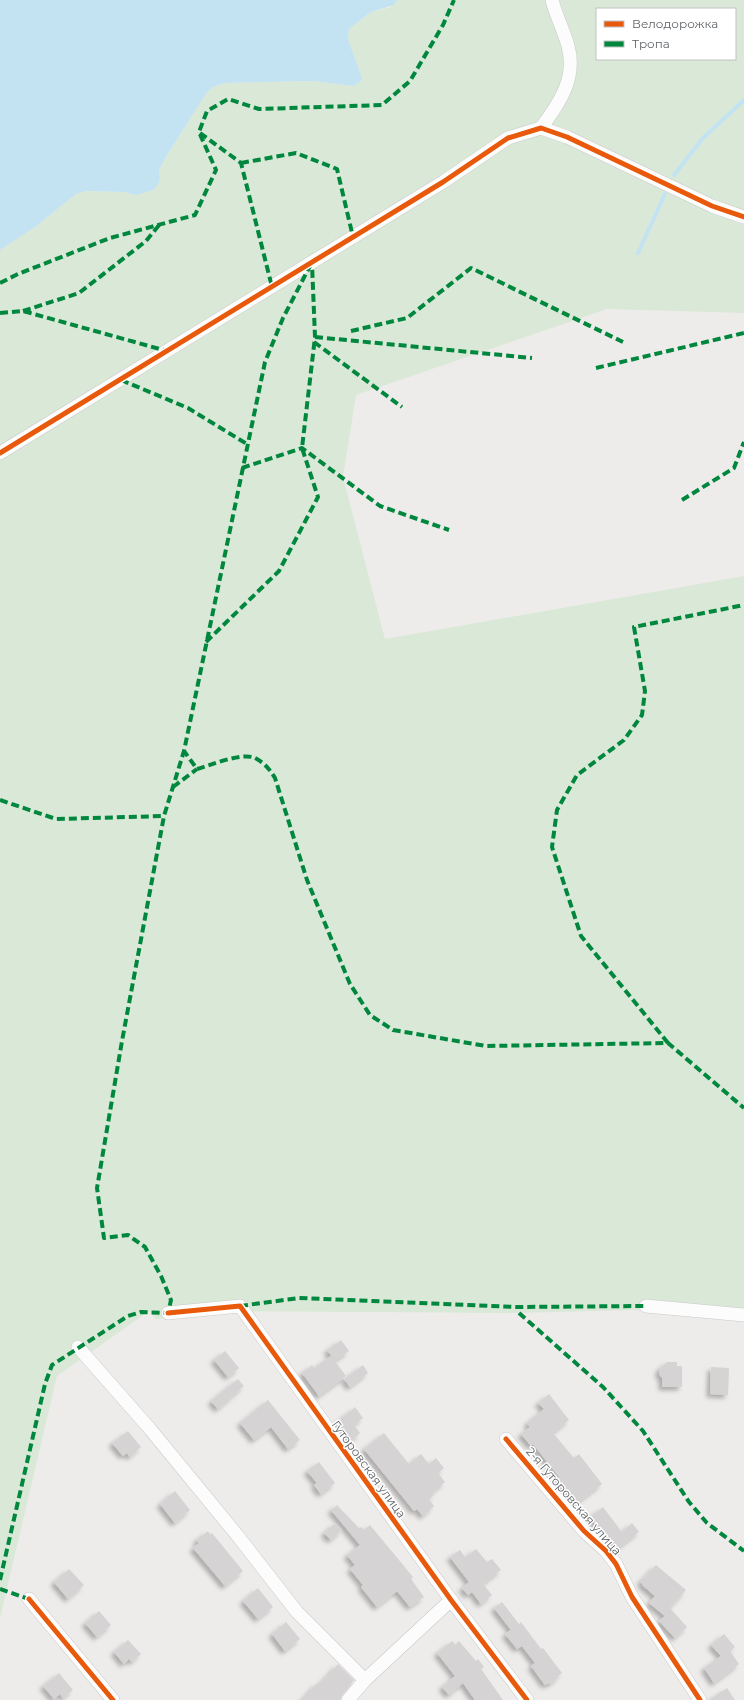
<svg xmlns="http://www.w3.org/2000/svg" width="744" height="1700" font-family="Montserrat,sans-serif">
<defs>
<filter id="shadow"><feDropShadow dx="-3.5" dy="3.5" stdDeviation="2" flood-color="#0004"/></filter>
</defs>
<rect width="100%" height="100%" fill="#eeecea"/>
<path fill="#dae8d7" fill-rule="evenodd" d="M397 0H744V313L607 309 356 395 343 477 385 639 744 576V1315L632 1310 519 1313 234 1311 156 1319 149 1311 57 1376 0 1618V250L35 227 76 194 86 191 124 192 137 195 160 179 159 170 169 152 207 92 213 87 225 83 314 81 353 86 362 78 348 39 349 29 371 12 391 7ZM597 9H735V59H597Z"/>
<polygon fill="#c3e3f3" points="0,0 397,0 394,5 371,12 349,29 348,39 362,78 360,82 353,86 313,81 225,83 213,87 207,92 169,152 159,170 160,179 158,184 153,190 137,195 124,192 86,191 76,194 35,227 0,250"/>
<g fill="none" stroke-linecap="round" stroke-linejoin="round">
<g stroke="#c3e3f3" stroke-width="4">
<polyline points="674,175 703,138 744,100"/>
<polyline points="638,253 665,194"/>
</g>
</g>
<g fill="#d5d3d3" filter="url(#shadow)">
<polygon points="341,1340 349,1351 335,1361 327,1350"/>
<polygon points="225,1351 239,1368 228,1377 214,1360"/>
<polygon points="331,1356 346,1376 319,1396 302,1373 312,1365 314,1368"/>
<polygon points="667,1362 677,1362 677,1366 682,1366 682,1387 662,1387 662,1378 659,1374 659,1369"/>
<polygon points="363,1365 368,1373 350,1387 344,1379"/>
<polygon points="711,1367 729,1368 728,1395 710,1394"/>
<polygon points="238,1379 244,1386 218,1409 211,1401"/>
<polygon points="549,1394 569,1420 553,1433 574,1458 579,1454 602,1484 577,1503 557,1478 559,1477 533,1444 531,1446 521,1434 530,1427 527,1423 544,1409 538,1403"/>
<polygon points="268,1400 300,1440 288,1449 271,1427 254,1440 240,1423"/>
<polygon points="355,1407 363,1418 354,1425 360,1433 351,1441 336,1423"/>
<polygon points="128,1431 141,1447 130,1457 127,1453 123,1456 112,1443"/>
<polygon points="384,1433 409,1464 421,1454 429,1464 436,1458 444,1468 438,1473 445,1482 432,1493 434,1495 429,1499 434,1506 423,1516 417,1509 414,1511 364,1449"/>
<polygon points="319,1462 335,1483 321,1494 314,1485 317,1483 307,1471"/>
<polygon points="175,1491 190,1510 175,1523 160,1504"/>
<polygon points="337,1505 359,1528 361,1527 364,1530 370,1525 413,1577 411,1579 424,1597 410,1607 397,1591 377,1607 361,1587 363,1585 350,1569 355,1565 347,1555 360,1545 331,1510"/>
<polygon points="603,1507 622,1532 632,1523 639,1532 617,1549 590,1517"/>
<polygon points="335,1523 342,1530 331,1540 324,1533"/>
<polygon points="208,1531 210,1534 212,1533 243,1571 225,1586 193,1548 199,1543 196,1540"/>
<polygon points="476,1549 487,1562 492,1559 501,1570 483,1584 492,1595 481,1604 472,1592 468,1595 462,1588 469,1582 450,1557 460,1550 465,1557"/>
<polygon points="656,1565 686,1590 670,1608 687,1627 675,1638 659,1621 665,1616 649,1603 655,1596 642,1585 643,1584 640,1582"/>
<polygon points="69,1569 84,1585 68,1599 54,1582"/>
<polygon points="258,1588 273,1607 258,1619 243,1601"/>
<polygon points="502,1602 519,1624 521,1622 541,1649 543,1648 562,1673 557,1677 558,1678 550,1684 549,1683 545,1685 531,1666 535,1663 522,1646 517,1649 505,1634 511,1630 494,1608"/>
<polygon points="99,1611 111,1625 97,1637 85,1623"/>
<polygon points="286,1622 300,1639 285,1651 272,1634"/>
<polygon points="724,1634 735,1647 730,1651 739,1664 714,1683 704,1668 721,1656 711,1645"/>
<polygon points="128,1640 141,1654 132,1662 129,1659 124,1664 114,1652"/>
<polygon points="452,1641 455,1645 459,1641 476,1661 478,1659 484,1667 481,1669 503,1700 475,1700 463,1683 449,1695 442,1687 455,1676 437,1653"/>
<polygon points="338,1664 354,1680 342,1695 340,1700 302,1700 317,1683 319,1685"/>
<polygon points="59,1673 73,1690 63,1698 60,1694 54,1699 43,1686"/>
<polygon points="727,1688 735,1700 709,1700"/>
</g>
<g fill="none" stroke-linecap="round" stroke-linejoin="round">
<defs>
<g id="minor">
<path d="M541 128C559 104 577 78 568 46 564 31 556 16 552 0"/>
<polyline points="0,453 443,182 508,138 541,128 567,137 712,206 744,217"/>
<polyline points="646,1306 744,1315"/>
<polyline points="168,1313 240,1306 451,1600 527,1700"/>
<polyline points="78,1347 150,1429 237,1535 297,1612 365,1680"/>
<polyline points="506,1439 584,1531 606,1551 616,1564 632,1597 700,1700"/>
<polyline points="29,1599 113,1700"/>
<polyline points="348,1700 365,1680 451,1600"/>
</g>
</defs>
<use href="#minor" stroke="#c9c9c9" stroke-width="14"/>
<use href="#minor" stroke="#fcfcfc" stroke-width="13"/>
<g stroke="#00873e" stroke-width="4" stroke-dasharray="8 4" stroke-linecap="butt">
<polyline points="200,133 241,163 272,287"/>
<polyline points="241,163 296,153 337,169 353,237"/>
<path d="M311 264 283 318 265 362 184 751 197 769C211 765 242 752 255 758 265 763 270 770 275 778L307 880 350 984 370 1015 393 1030 486 1046 668 1043 744 1108"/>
<polyline points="0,283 18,274 110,238 195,215 216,170 199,132 207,111 228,99 259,109 382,105 410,81 443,25 454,0"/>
<polyline points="23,311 79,293 146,241 160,224"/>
<polyline points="0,313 23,311 167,351"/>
<polyline points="351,331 407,318 471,268 623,342"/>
<polyline points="315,337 532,358"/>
<polyline points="314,342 402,407"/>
<polyline points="596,368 744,333"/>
<polyline points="121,380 188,408 247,444"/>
<polyline points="242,468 302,448 380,506 449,530"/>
<polyline points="682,500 734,468 744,442"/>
<polyline points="206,642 279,571 318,497 302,448 315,337 312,264"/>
<polyline points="173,787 197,769"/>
<polyline points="0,800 56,819 164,816"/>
<polyline points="668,1043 581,936 552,847 557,810 577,775 624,740 642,715 645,691 634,627 744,605"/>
<polyline points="240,1306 299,1298 516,1307 646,1306"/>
<polyline points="519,1313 603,1387 643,1431 689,1502 707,1523 744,1551"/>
<polyline points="0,1580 45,1384 52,1365 128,1316 141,1312 168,1313 171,1300 161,1276 145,1247 128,1235 104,1238 97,1188 122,1041 164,816 184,751"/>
<polyline points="0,1589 29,1599"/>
</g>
<defs>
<g id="cycleway">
<polyline points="0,453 443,182 508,138 541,128 567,137 712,206 744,217"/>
<polyline points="168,1313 240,1306 451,1600 527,1700"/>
<polyline points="506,1439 584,1531 606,1551 616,1564 632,1597 700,1700"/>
<polyline points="29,1599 113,1700"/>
</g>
</defs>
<use href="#cycleway" stroke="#fff" stroke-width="8"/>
<use href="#cycleway" stroke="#e8590c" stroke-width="5"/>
</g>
<g text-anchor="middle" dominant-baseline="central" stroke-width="3" stroke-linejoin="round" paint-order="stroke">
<g font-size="12" fill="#5f6367" stroke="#fff">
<text transform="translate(369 1469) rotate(54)">Гуторовская улица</text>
<text transform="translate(574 1501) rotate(49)">2-я Гуторовская улица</text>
</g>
</g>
<rect x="596" y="8" width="140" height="52" fill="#ffffff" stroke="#bfc1c2"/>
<rect x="604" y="21" width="20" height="6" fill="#e8590c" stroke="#bfc1c2"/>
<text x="632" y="28" font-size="12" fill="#5f6367">Велодорожка</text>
<rect x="604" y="41" width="20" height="6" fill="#00873e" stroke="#bfc1c2"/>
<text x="632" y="48" font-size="12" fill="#5f6367">Тропа</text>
</svg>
